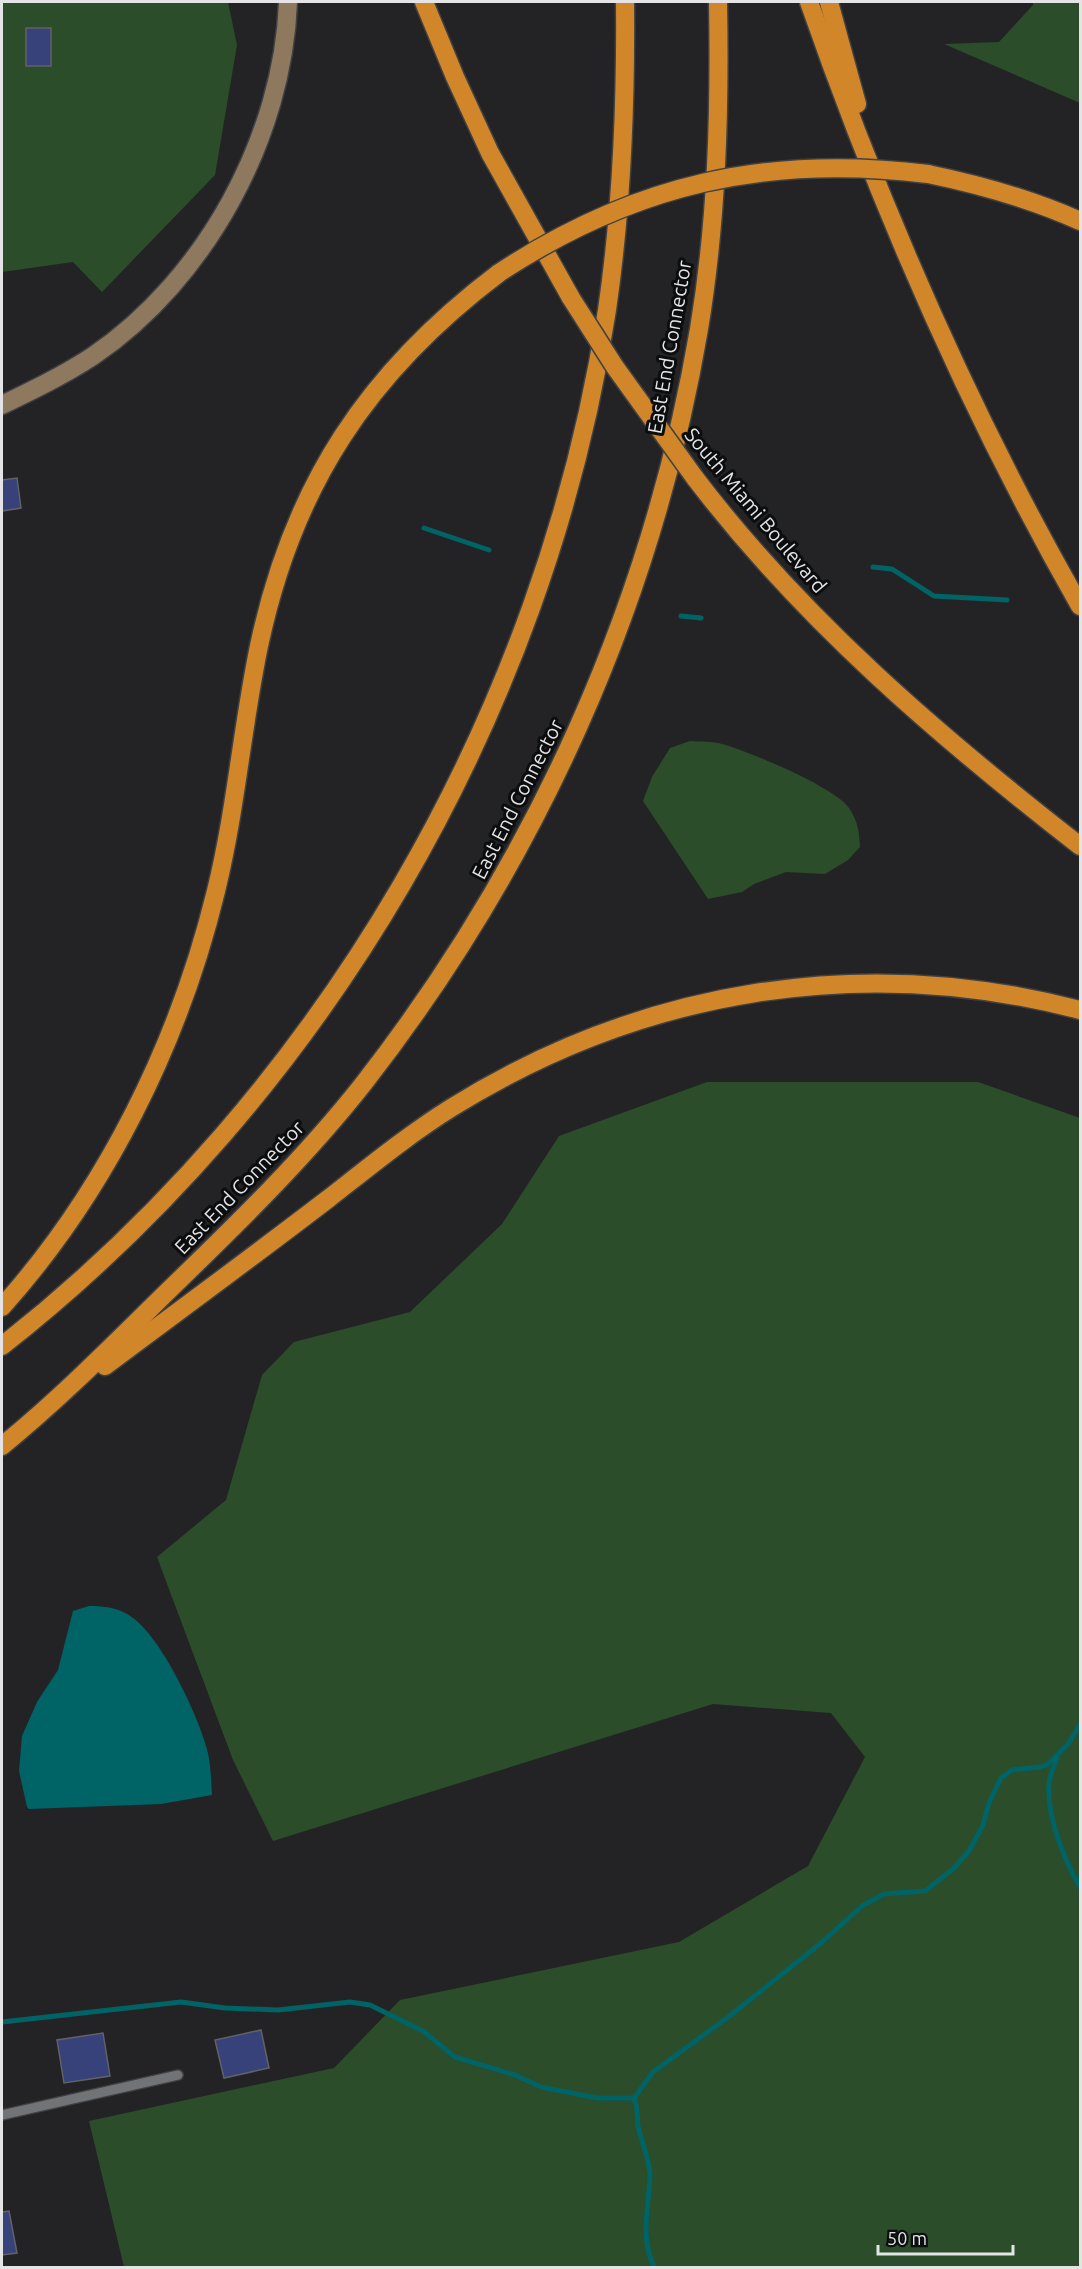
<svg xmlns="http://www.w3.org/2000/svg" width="1082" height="2269" font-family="Ubuntu,sans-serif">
<rect width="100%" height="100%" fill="#232326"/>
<g fill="#2b4d29">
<polygon points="2,2 228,2 237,45 215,175 102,292 73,262 2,272"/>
<polygon points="1033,2 1080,2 1080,103 944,44 999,42 1033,5"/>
<path d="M690 741C700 742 712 741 722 744 748 751 835 787 849 808 858 821 859 832 860 847L848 860 825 874 786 872 754 884 742 892 708 899 643 801 652 777 670 748Z"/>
<polygon points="707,1082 978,1082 1080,1118 1080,2267 124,2267 89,2121 334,2068 400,2000 679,1942 808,1866 865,1757 831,1713 713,1704 273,1841 233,1760 157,1557 226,1500 262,1375 294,1342 410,1312 502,1224 559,1136"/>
</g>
<path fill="#006365" d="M89 1606C101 1606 115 1607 125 1613 158 1628 198 1715 207 1749 211 1764 211 1780 212 1795L161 1804 29 1809 27 1807 19 1771 22 1736 37 1702 58 1670 73 1611Z"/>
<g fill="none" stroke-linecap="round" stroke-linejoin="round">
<g stroke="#006365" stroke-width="5">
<polyline points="424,528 489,550"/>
<polyline points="873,567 892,569 934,596 1007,600"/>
<polyline points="681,616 701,618"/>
<path d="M1057 1758C1054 1767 1049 1776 1049 1785 1047 1818 1064 1859 1080 1887"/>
<polyline points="2,2022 181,2002 225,2008 278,2010 350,2002 370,2005 423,2031 455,2057 515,2075 541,2087 597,2098 634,2098"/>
<polyline points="634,2098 653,2072 727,2018 821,1943 862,1906 884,1894 925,1891 953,1869 969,1851 983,1825 989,1803 1001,1778 1012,1770 1040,1767 1048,1764 1068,1744 1080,1725"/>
<path d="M634 2098C638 2108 637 2116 638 2126 641 2142 650 2159 650 2176 649 2207 639 2239 655 2268"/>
</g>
</g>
<g fill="#37417a" stroke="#616266" stroke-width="1.5">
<rect x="26" y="28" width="25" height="38"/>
<polygon points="17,478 21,508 2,511 2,480"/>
<polygon points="261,2030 269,2068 224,2078 215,2040"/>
<polygon points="103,2033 110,2076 64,2083 57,2040"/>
<polygon points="9,2211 17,2253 2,2255 2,2212"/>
</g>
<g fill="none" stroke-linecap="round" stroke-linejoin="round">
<defs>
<polyline id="lane" points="2,2115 178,2075"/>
<path id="secondary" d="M2 405C33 390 64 375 93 356 206 279 283 137 288 2"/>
<g id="highway">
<polyline points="424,2 455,77 490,153 571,298"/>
<path d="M809 2C882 211 970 413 1080 606"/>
<polyline points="829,2 857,104"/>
<path d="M928 174C981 185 1031 199 1080 221"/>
<path d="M695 478C803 620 940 737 1080 846"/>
<path d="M2 1307C106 1191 179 1043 216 891 236 810 242 727 259 646 293 485 368 372 499 273"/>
<path d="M2 1346C323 1094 545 714 607 310 622 207 626 105 625 2"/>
<path d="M105 1366C180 1310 255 1255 328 1199 369 1167 408 1135 451 1108 642 989 862 953 1080 1010"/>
<path d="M2 1446C61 1398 114 1344 168 1291 236 1225 305 1158 364 1083 536 862 652 605 699 329 717 221 720 111 718 2"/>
</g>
</defs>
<use href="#lane" stroke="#404143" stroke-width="12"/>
<use href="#secondary" stroke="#404143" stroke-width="21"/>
<use href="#highway" stroke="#404143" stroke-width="21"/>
<use href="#lane" stroke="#727376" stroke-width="9"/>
<use href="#secondary" stroke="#8e795f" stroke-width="18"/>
<use href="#highway" stroke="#d08629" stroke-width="18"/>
<defs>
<g id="highway-bridge">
<path d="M499 273C634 184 768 154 928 174"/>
<polyline points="571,298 615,367 695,478"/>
</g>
</defs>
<use href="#highway-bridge" stroke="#404143" stroke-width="21" stroke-linecap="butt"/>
<use href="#highway-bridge" stroke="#d08629" stroke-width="18"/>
</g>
<g text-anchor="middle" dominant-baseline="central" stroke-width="6" stroke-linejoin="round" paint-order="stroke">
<g font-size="20" fill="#e4e4e6" stroke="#0c0d0e">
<text transform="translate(669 347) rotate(-80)">East End Connector</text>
<text transform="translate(756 510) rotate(50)">South Miami Boulevard</text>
<text transform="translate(517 799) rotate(-63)">East End Connector</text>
<text transform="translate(239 1187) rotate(-46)">East End Connector</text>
</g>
</g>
<rect width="1082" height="2269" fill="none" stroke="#e4e4e6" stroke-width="6"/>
<path d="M878 2245v9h135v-9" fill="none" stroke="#e4e4e6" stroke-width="3"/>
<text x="887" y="2245" font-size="18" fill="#e4e4e6" stroke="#0c0d0e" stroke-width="4.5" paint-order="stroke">50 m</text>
</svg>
